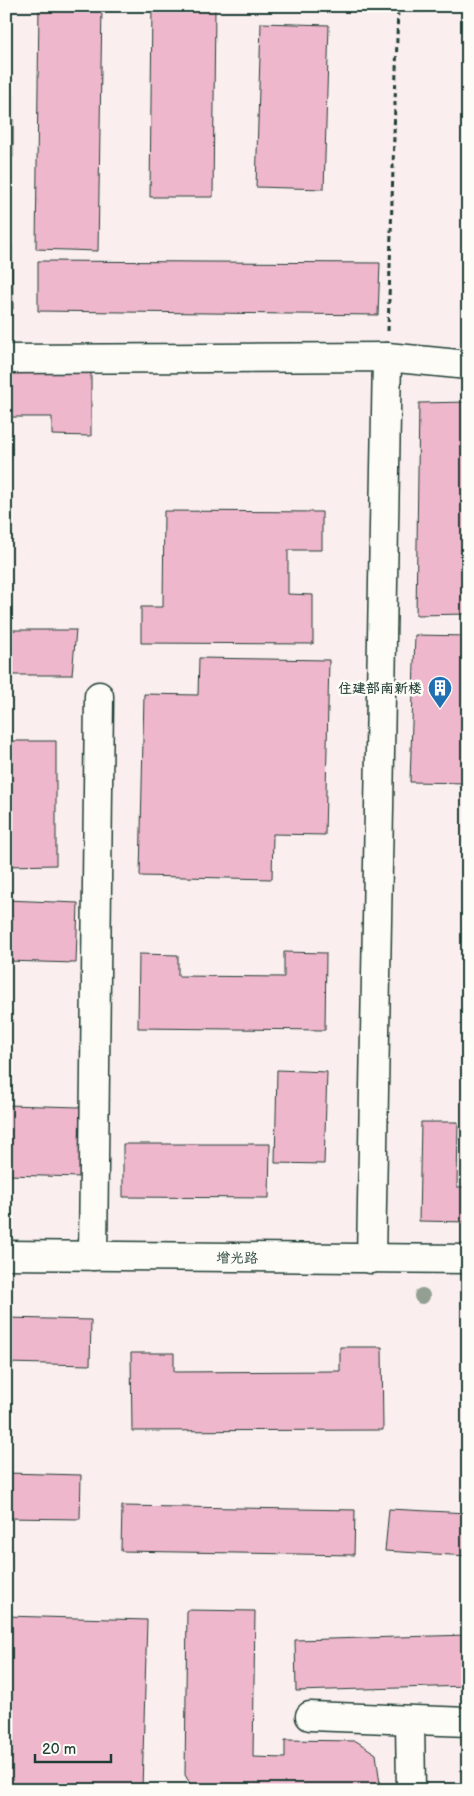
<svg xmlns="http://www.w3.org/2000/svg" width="474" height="1796" font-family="'Balsamiq Sans','LXGW WenKai TC',sans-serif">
<rect width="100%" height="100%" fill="#faeeee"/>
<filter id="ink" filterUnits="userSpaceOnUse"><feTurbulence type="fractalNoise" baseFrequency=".02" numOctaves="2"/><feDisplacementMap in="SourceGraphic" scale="10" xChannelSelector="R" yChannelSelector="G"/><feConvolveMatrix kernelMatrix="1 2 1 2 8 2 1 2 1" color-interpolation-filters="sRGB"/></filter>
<g filter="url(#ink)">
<g fill="#efb7cc" stroke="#1f3d34">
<polygon points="39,6 102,6 98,251 36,249"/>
<polygon points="152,6 215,7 213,197 150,197"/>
<polygon points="414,6 446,6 446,11 415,12"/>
<polygon points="261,23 329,25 324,189 256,187"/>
<rect x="6" y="95" width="7" height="62"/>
<polygon points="6,247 12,247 13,309 6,309"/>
<polygon points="38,261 380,263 378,315 38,311"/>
<polygon points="6,372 91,373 91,436 52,435 52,417 6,417"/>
<polygon points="468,402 468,614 416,615 419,403"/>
<polygon points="164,511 322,512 322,550 288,550 288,594 313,595 313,644 141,643 141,607 163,607"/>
<polygon points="6,630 76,630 72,675 6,675"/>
<polygon points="415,635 468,636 468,783 410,782"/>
<polygon points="199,658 329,660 325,835 273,834 272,879 140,876 144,694 198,695"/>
<polygon points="6,741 56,741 56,865 6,866"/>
<polygon points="6,900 78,903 76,963 6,961"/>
<polygon points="284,952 326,953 325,1030 138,1028 139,954 178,955 178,976 284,977"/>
<polygon points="277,1070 327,1072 324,1164 275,1163"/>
<polygon points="6,1105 80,1107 81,1177 6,1175"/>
<polygon points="421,1122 458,1122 457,1187 468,1187 468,1222 419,1221"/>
<polygon points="123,1144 270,1144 269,1198 123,1197"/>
<polygon points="6,1318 91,1320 90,1365 6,1363"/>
<polygon points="340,1347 382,1347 383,1430 132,1431 131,1353 174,1353 174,1372 340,1371"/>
<polygon points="6,1473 81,1475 80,1519 6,1518"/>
<polygon points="122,1506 355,1510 354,1555 121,1551"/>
<polygon points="389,1509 468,1513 468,1556 385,1551"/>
<polygon points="187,1610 255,1611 253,1757 285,1758 285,1740 356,1741 376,1754 380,1784 374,1790 194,1790 185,1775"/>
<polygon points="6,1616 147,1620 142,1789 59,1786 59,1790 6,1790"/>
<polygon points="468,1635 468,1686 296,1691 295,1640"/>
</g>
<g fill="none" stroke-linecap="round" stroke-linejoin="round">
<defs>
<g id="minor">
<polyline points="6,359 387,357 468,365"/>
<polyline points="6,1255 468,1259"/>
<polyline points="93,1256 99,696"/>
<polyline points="371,1259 387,357"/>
<polyline points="310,1716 468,1722"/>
<polyline points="410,1721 411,1790"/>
</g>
</defs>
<use href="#minor" stroke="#1f3d34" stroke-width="31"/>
<polyline stroke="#1f3d34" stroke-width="3" stroke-dasharray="5 4" stroke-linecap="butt" points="388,331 398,6"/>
<use href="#minor" stroke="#fdfcf7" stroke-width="28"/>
</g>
<circle fill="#939f93" cx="422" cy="1296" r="8"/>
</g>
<defs>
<symbol id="building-pin" viewBox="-11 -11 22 30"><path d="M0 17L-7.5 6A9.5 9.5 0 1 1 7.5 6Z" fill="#1f6fb2" stroke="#fdfcf7"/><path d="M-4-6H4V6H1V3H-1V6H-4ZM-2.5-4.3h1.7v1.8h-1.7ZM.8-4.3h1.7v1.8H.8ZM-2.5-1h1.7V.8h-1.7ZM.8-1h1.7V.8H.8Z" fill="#fff"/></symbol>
</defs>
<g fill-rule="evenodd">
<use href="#building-pin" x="426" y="674" width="28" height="38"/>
</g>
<g text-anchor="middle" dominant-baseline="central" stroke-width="5" stroke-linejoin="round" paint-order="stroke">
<g font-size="14" font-weight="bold" fill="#1f3d34" stroke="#fdfcf7" text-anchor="end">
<text x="422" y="688">住建部南新楼</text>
</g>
<g font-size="14" fill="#1f3d34" stroke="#fdfcf7">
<text transform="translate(237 1258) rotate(1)">增光路</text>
</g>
</g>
<rect width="474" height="1796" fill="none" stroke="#fdfcf7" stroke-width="25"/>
<rect x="12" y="12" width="449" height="1771" fill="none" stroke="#1f3d34" stroke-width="2" filter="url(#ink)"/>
<path d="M35 1754v8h76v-8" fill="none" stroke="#1f3d34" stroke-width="2.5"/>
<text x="42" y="1754" font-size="15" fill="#1f3d34" stroke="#fdfcf7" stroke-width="4" paint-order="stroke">20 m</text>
</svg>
